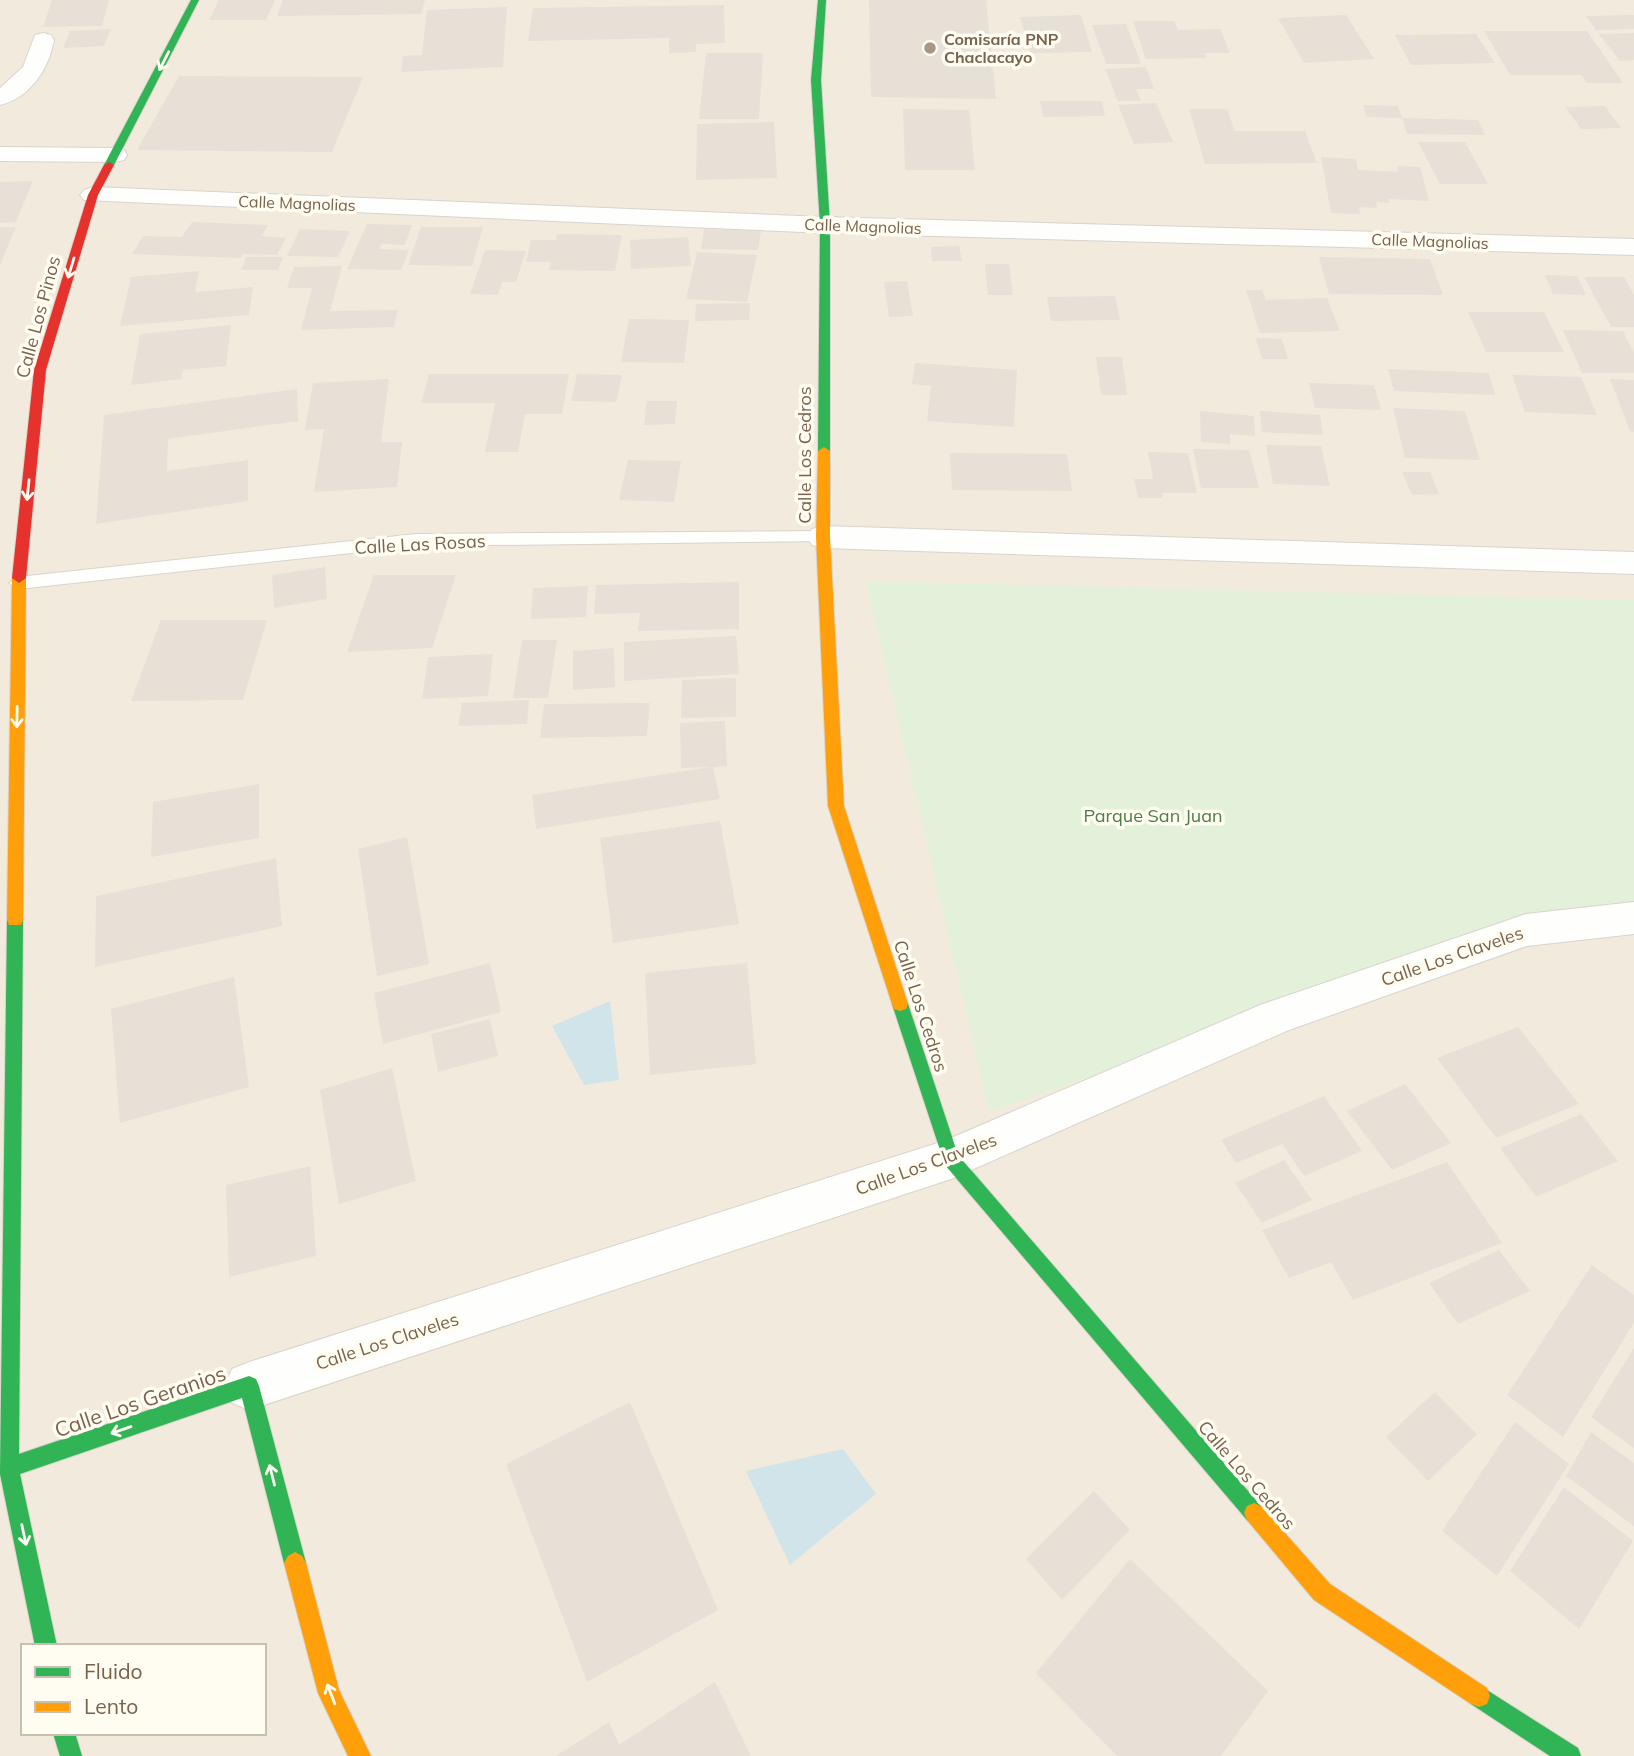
<svg xmlns="http://www.w3.org/2000/svg" width="1634" height="1756" font-family="Mulish,sans-serif">
<rect width="100%" height="100%" fill="#f9f7ef"/>
<path fill="#f2ebdd" fill-rule="evenodd" d="M0 0H1634V1756H0ZM23 1646H264V1733H23Z"/>
<polygon fill="#e4f1da" points="866,581 1634,600 1634,927 1523,932 989,1111"/>
<g fill="#d0e4ea">
<polygon points="610,1001 619,1080 584,1085 552,1026"/>
<polygon points="843,1449 876,1494 790,1565 746,1471"/>
</g>
<g fill="#e6e0d6">
<polygon points="52,0 109,0 102,26 43,27"/>
<polygon points="219,0 275,0 266,20 209,20"/>
<polygon points="283,0 425,0 421,14 277,16"/>
<polygon points="869,0 986,0 996,99 871,97"/>
<polygon points="724,5 725,43 696,44 696,52 669,53 669,38 528,41 533,8"/>
<polygon points="507,7 503,67 401,72 403,56 422,55 427,10"/>
<polygon points="1081,15 1092,52 1030,53 1020,17"/>
<polygon points="1346,15 1374,59 1304,63 1278,18"/>
<polygon points="1634,15 1634,29 1596,30 1586,16"/>
<polygon points="1133,21 1174,21 1178,30 1220,29 1230,53 1204,53 1206,58 1146,59"/>
<polygon points="1126,24 1141,64 1106,64 1092,25"/>
<polygon points="111,29 104,46 63,48 70,31"/>
<polygon points="1484,31 1587,31 1623,83 1587,83 1581,75 1510,75"/>
<polygon points="1634,33 1634,60 1620,61 1599,34"/>
<polygon points="1476,34 1495,63 1411,65 1395,35"/>
<polygon points="706,53 763,53 759,119 699,119"/>
<polygon points="1146,67 1154,89 1136,89 1141,101 1118,101 1105,69"/>
<polygon points="179,76 363,77 332,152 137,150"/>
<polygon points="1040,101 1102,101 1105,116 1043,117"/>
<polygon points="1156,103 1173,142 1134,144 1118,105"/>
<polygon points="1363,105 1398,106 1402,118 1366,117"/>
<polygon points="1605,106 1621,128 1581,129 1565,107"/>
<polygon points="903,109 969,110 975,170 905,170"/>
<polygon points="1189,109 1227,109 1235,131 1305,131 1317,163 1205,164"/>
<polygon points="1402,118 1478,120 1485,135 1407,134"/>
<polygon points="774,122 777,178 696,180 697,124"/>
<polygon points="1418,142 1465,142 1488,184 1440,184"/>
<polygon points="1321,157 1356,159 1358,170 1398,172 1397,166 1420,167 1429,201 1389,199 1389,203 1376,202 1377,208 1359,207 1360,214 1331,213"/>
<polygon points="33,181 16,222 0,223 0,182"/>
<polygon points="192,222 268,225 262,236 286,238 277,255 243,254 241,258 132,254 143,236 182,237"/>
<polygon points="367,224 412,225 405,245 382,244 379,249 409,250 401,270 347,269"/>
<polygon points="0,227 16,227 0,265"/>
<polygon points="421,227 483,227 472,266 408,265"/>
<polygon points="300,229 350,231 338,257 287,256"/>
<polygon points="704,229 761,231 758,250 701,249"/>
<polygon points="557,234 622,235 615,271 549,270 551,262 526,262 531,240 556,240"/>
<polygon points="688,237 691,266 631,269 630,240"/>
<polygon points="959,246 962,261 932,261 931,247"/>
<polygon points="485,250 526,251 516,282 502,282 498,295 470,294"/>
<polygon points="697,252 757,255 747,302 686,299"/>
<polygon points="246,257 283,257 278,270 241,270"/>
<polygon points="1319,257 1430,259 1443,295 1329,294"/>
<polygon points="985,264 1009,264 1013,295 988,295"/>
<polygon points="342,266 330,311 398,310 394,327 301,330 312,288 287,288 294,267"/>
<polygon points="199,271 195,292 253,287 249,315 120,326 131,277"/>
<polygon points="1545,275 1577,276 1586,295 1553,294"/>
<polygon points="1584,277 1624,277 1634,295 1634,327 1611,327"/>
<polygon points="907,281 913,316 889,317 884,282"/>
<polygon points="1246,290 1262,290 1266,300 1327,298 1340,331 1260,333"/>
<polygon points="1115,296 1120,320 1051,321 1047,297"/>
<polygon points="750,303 749,320 695,321 696,304"/>
<polygon points="1468,312 1544,312 1564,352 1486,352"/>
<polygon points="629,319 689,320 684,363 621,362"/>
<polygon points="231,325 226,366 183,370 181,379 131,385 140,334"/>
<polygon points="1563,330 1623,331 1634,353 1634,373 1582,373"/>
<polygon points="1256,338 1282,339 1288,359 1262,359"/>
<polygon points="1096,357 1122,357 1127,395 1101,395"/>
<polygon points="915,363 1017,370 1014,427 927,421 931,386 912,384"/>
<polygon points="1388,369 1489,373 1495,395 1394,391"/>
<polygon points="429,374 569,374 562,414 525,414 518,452 485,452 495,403 421,403"/>
<polygon points="577,374 622,375 616,402 571,401"/>
<polygon points="1512,375 1581,377 1597,415 1525,412"/>
<polygon points="389,379 381,442 402,442 397,487 314,492 324,429 305,430 313,383"/>
<polygon points="1610,379 1634,380 1634,432 1630,431"/>
<polygon points="1309,383 1374,385 1381,410 1315,408"/>
<polygon points="297,389 298,421 168,439 167,471 248,460 248,501 96,524 104,415"/>
<polygon points="647,401 677,401 675,424 644,425"/>
<polygon points="1393,408 1465,411 1480,460 1405,458"/>
<polygon points="1200,411 1254,416 1255,436 1230,434 1230,444 1201,442"/>
<polygon points="1260,411 1320,415 1323,435 1262,432"/>
<polygon points="1266,445 1321,446 1330,486 1273,484"/>
<polygon points="1193,449 1249,450 1259,488 1201,488"/>
<polygon points="1148,452 1188,453 1197,493 1162,493 1162,498 1138,498 1134,479 1153,479"/>
<polygon points="950,453 1067,454 1072,491 952,490"/>
<polygon points="628,460 681,461 674,502 619,500"/>
<polygon points="1402,472 1430,472 1439,494 1412,495"/>
<polygon points="325,567 327,599 274,608 272,575"/>
<polygon points="374,575 456,575 432,648 347,652"/>
<polygon points="739,582 739,629 638,631 640,613 594,614 596,585"/>
<polygon points="588,586 586,617 531,619 533,588"/>
<polygon points="161,620 267,620 243,700 131,701"/>
<polygon points="736,636 739,674 624,681 624,642"/>
<polygon points="522,640 557,640 548,698 513,698"/>
<polygon points="614,648 615,687 573,690 573,651"/>
<polygon points="493,654 488,696 422,699 428,657"/>
<polygon points="736,678 736,717 681,718 682,680"/>
<polygon points="529,700 527,724 458,726 462,703"/>
<polygon points="650,703 647,736 540,738 544,704"/>
<polygon points="725,721 727,766 713,767 720,799 536,829 532,795 710,767 681,768 680,723"/>
<polygon points="259,784 259,838 151,857 153,802"/>
<polygon points="720,821 739,924 613,943 600,838"/>
<polygon points="407,837 429,964 377,976 358,849"/>
<polygon points="276,858 282,926 95,967 96,896"/>
<polygon points="490,963 501,1012 383,1044 374,993"/>
<polygon points="747,963 756,1064 650,1075 645,973"/>
<polygon points="234,977 249,1087 120,1123 111,1009"/>
<polygon points="490,1019 498,1056 438,1072 431,1034"/>
<polygon points="1518,1027 1579,1104 1496,1138 1437,1058"/>
<polygon points="392,1068 416,1181 339,1204 320,1090"/>
<polygon points="1405,1084 1451,1143 1392,1170 1347,1111"/>
<polygon points="1324,1096 1362,1151 1304,1176 1282,1144 1236,1163 1221,1140"/>
<polygon points="1581,1114 1618,1161 1536,1197 1500,1148"/>
<polygon points="1284,1160 1312,1200 1262,1223 1235,1183"/>
<polygon points="1447,1162 1502,1243 1353,1300 1331,1262 1289,1278 1262,1230"/>
<polygon points="310,1166 316,1256 229,1277 226,1185"/>
<polygon points="1499,1250 1530,1291 1458,1324 1429,1283"/>
<polygon points="1592,1265 1634,1295 1634,1323 1563,1437 1507,1395"/>
<polygon points="1634,1348 1634,1448 1591,1417"/>
<polygon points="1435,1392 1477,1434 1428,1481 1386,1437"/>
<polygon points="630,1402 718,1610 587,1682 506,1464"/>
<polygon points="1515,1422 1569,1464 1497,1576 1442,1531"/>
<polygon points="1591,1432 1634,1463 1634,1526 1566,1476"/>
<polygon points="1564,1487 1633,1541 1579,1629 1510,1571"/>
<polygon points="1094,1491 1130,1530 1062,1600 1026,1559"/>
<polygon points="1130,1559 1268,1691 1221,1756 1117,1756 1036,1673"/>
<polygon points="715,1682 751,1756 556,1756 609,1722 619,1745"/>
</g>
<g fill="none" stroke-linecap="round" stroke-linejoin="round">
<defs>
<polygon id="lane" points="823,531 832,537 829,541 416,546 18,589 9,583 18,577 416,534"/>
<g id="street">
<path d="M43 33 51 35 54 40C49 69 30 98 0 105V88L23 67 35 35Z"/>
<polygon points="0,147 115,148 124,150 127,155 124,160 115,162 0,161"/>
<polygon points="93,187 825,217 1634,239 1634,255 825,233 84,200 80,195 84,190"/>
<polygon points="823,526 1634,552 1634,574 823,548 812,545 807,537 812,529"/>
<polygon points="1634,902 1634,934 1527,946 1289,1030 951,1179 249,1410 232,1403 225,1386 232,1369 249,1362 944,1141 1260,1005 1526,914"/>
</g>
<g id="fast">
<polygon points="191,0 199,0 114,165 105,167 104,165"/>
<polygon points="818,0 826,0 821,80 830,225 830,451 824,455 818,451 820,225 811,80"/>
<polygon points="15,913 21,915 23,920 19,1454 249,1376 256,1379 259,1386 306,1563 302,1570 295,1574 288,1570 284,1563 242,1398 20,1474 57,1646 35,1646 0,1474 7,920 9,915"/>
<polygon points="900,997 906,999 908,1004 958,1155 1261,1506 1264,1513 1261,1520 1254,1523 1247,1520 945,1165 892,1004 894,999"/>
<polygon points="1479,1685 1578,1748 1581,1756 1550,1756 1471,1704 1468,1696 1471,1688"/>
<polygon points="53,1733 75,1733 82,1756 60,1756"/>
</g>
<g id="slow">
<polygon points="824,447 830,451 830,537 844,806 908,1004 906,1009 900,1011 894,1009 892,1004 828,806 816,537 818,451"/>
<polygon points="19,573 26,578 23,920 21,925 9,925 7,920 12,578"/>
<polygon points="1254,1503 1261,1506 1330,1584 1487,1688 1490,1696 1487,1704 1479,1707 1471,1704 1314,1600 1247,1520 1244,1513 1247,1506"/>
<polygon points="295,1552 302,1556 306,1563 339,1690 371,1756 348,1756 318,1693 284,1563 288,1556"/>
</g>
<polygon id="jam" points="109,162 114,165 98,195 46,370 26,578 19,583 12,578 34,370 88,195 104,165"/>
</defs>
<use href="#lane" stroke="#d8d4cd" stroke-width="2"/>
<use href="#street" stroke="#d8d4cd" stroke-width="2"/>
<use href="#fast" stroke="#dad4cc" stroke-width="2"/>
<use href="#slow" stroke="#dad4cc" stroke-width="2"/>
<use href="#jam" stroke="#dad4cc" stroke-width="2"/>
<use href="#lane" fill="#fefefd" fill-rule="evenodd"/>
<use href="#street" fill="#fefefd" fill-rule="evenodd"/>
<use href="#fast" fill="#30b455" fill-rule="evenodd"/>
<use href="#slow" fill="#ff9f0a" fill-rule="evenodd"/>
<use href="#jam" fill="#e5322d" fill-rule="evenodd"/>
</g>
<defs><path id="oneway-shaft" d="M-6 0H5M1.5-3L5.5 0L1.5 3" fill="none" stroke-width="1.6" stroke-linecap="round" stroke-linejoin="round" transform="scale(1.75)"/></defs>
<g stroke="#fffcf2">
<use href="#oneway-shaft" transform="translate(164 61) rotate(117)"/>
<use href="#oneway-shaft" transform="translate(71 268) rotate(107)"/>
<use href="#oneway-shaft" transform="translate(28 490) rotate(96)"/>
<use href="#oneway-shaft" transform="translate(17 717) rotate(91)"/>
<use href="#oneway-shaft" transform="translate(121 1430) rotate(161)"/>
<use href="#oneway-shaft" transform="translate(272 1475) rotate(-104)"/>
<use href="#oneway-shaft" transform="translate(24 1535) rotate(78)"/>
<use href="#oneway-shaft" transform="translate(331 1694) rotate(-111)"/>
</g>
<circle fill="#a69786" stroke="#fffcf2" stroke-width="2.5" cx="930" cy="48" r="7"/>
<g text-anchor="middle" dominant-baseline="central" stroke-width="7" stroke-linejoin="round" paint-order="stroke">
<g font-size="16" font-weight="bold" fill="#79634d" stroke="#fffcf2" text-anchor="start">
<text x="944" y="39">Comisaría PNP<tspan x="944" dy="18">Chaclacayo</tspan></text>
</g>
<g font-size="16" fill="#79634d" stroke="#fffcf2">
<text transform="translate(297 203) rotate(2)">Calle Magnolias</text>
<text transform="translate(863 226) rotate(2)">Calle Magnolias</text>
<text transform="translate(1430 241) rotate(2)">Calle Magnolias</text>
</g>
<g font-size="18" fill="#79634d" stroke="#fffcf2">
<text transform="translate(38 317) rotate(-75)">Calle Los Pinos</text>
<text transform="translate(804 455) rotate(-90)">Calle Los Cedros</text>
<text transform="translate(420 544) rotate(-3)">Calle Las Rosas</text>
<text transform="translate(1452 956) rotate(-19)">Calle Los Claveles</text>
<text transform="translate(921 1006) rotate(72)">Calle Los Cedros</text>
<text transform="translate(926 1164) rotate(-20)">Calle Los Claveles</text>
<text transform="translate(387 1341) rotate(-18)">Calle Los Claveles</text>
<text transform="translate(1247 1475) rotate(49)">Calle Los Cedros</text>
</g>
<g font-size="18" fill="#4d7f44" stroke="#fffcf2">
<text x="1153" y="815">Parque San Juan</text>
</g>
<g font-size="21" fill="#79634d" stroke="#fffcf2">
<text transform="translate(140 1401) rotate(-19)">Calle Los Geranios</text>
</g>
</g>
<rect x="21" y="1644" width="245" height="91" fill="#fffcf2" stroke="#c9bfb0" stroke-width="2"/>
<rect x="35" y="1667" width="35" height="10" fill="#30b455" stroke="#c9bfb0" stroke-width="2"/>
<text x="84" y="1679" font-size="21" fill="#79634d">Fluido</text>
<rect x="35" y="1702" width="35" height="10" fill="#ff9f0a" stroke="#c9bfb0" stroke-width="2"/>
<text x="84" y="1714" font-size="21" fill="#79634d">Lento</text>
</svg>
